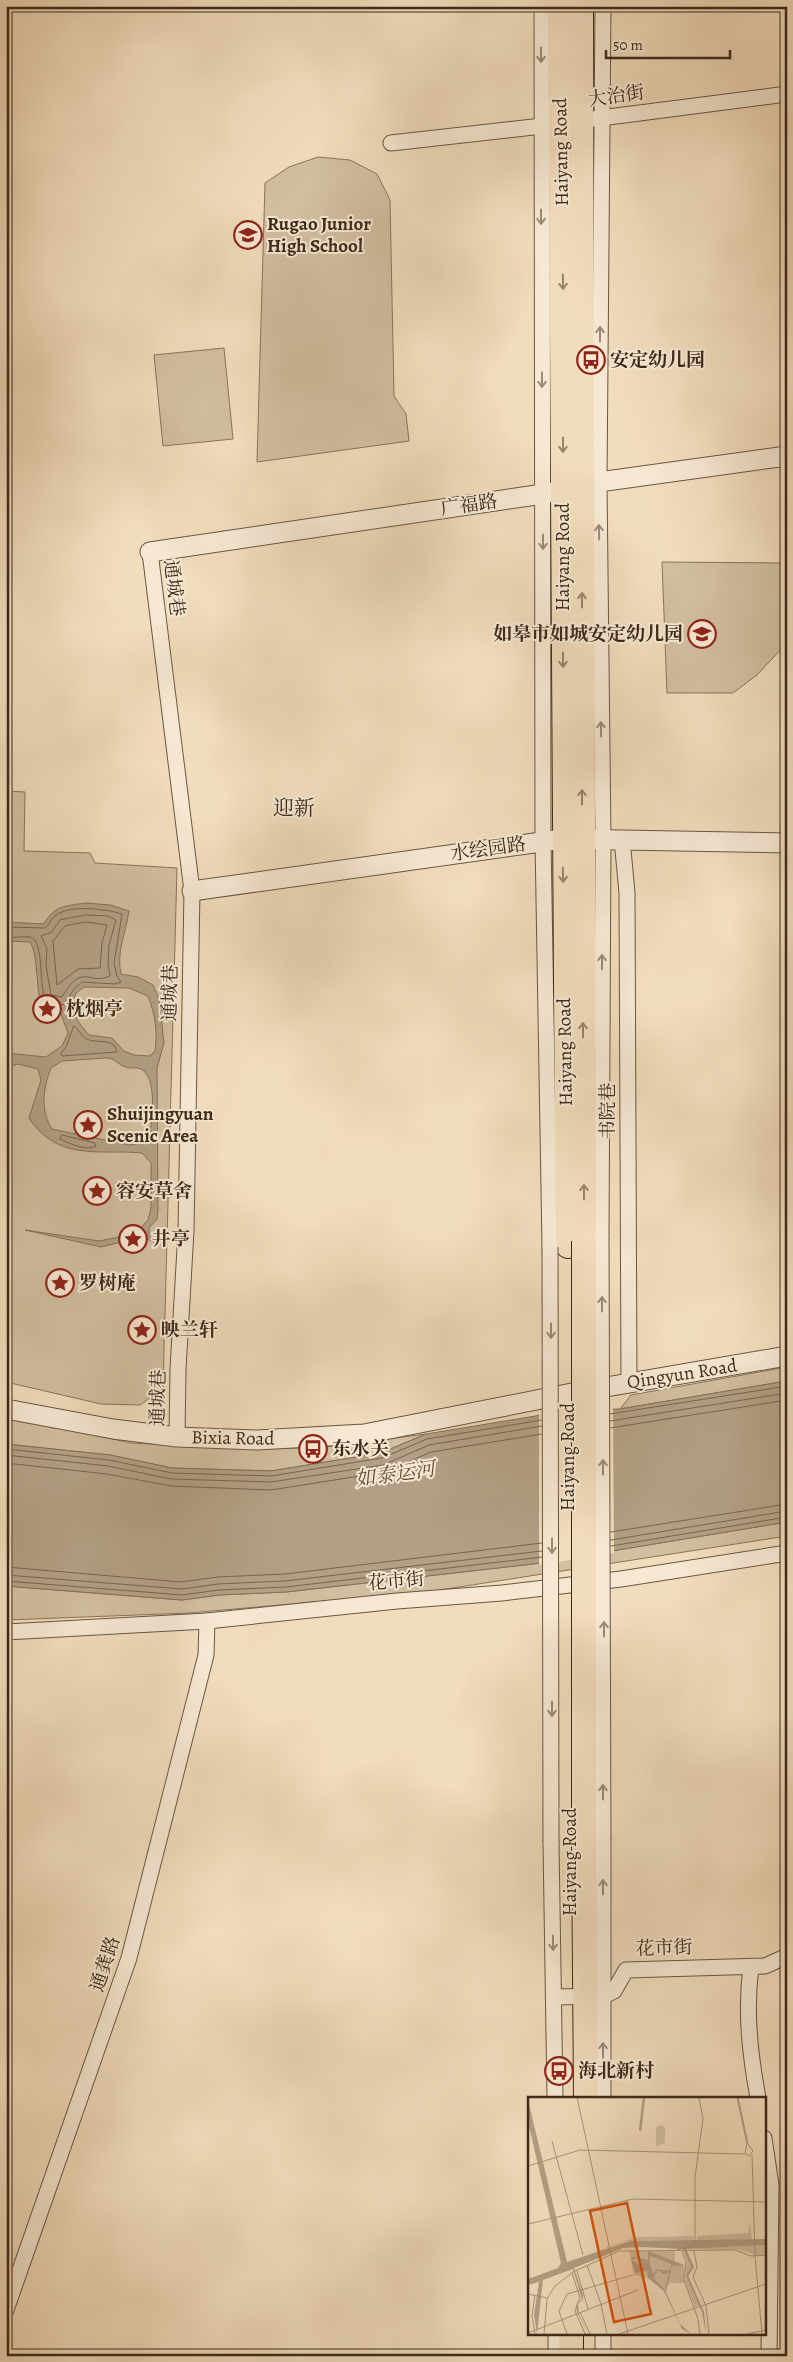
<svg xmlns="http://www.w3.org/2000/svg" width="793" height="2362" font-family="Alegreya,'Noto Serif SC',serif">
<rect width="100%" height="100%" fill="#f1dcbc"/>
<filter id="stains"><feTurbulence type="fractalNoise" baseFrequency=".004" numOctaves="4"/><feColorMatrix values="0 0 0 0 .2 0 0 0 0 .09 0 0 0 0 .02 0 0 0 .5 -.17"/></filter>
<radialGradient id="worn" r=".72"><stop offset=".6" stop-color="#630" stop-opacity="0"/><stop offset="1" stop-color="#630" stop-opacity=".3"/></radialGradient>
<g fill="#d2bea0" stroke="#87745c">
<polygon points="318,157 350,160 377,174 390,200 394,396 406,414 409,441 257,462 265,183 289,167"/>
<polygon points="224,348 233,439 163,446 154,355"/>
<polygon points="662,562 785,563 784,646 757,675 733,693 667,693"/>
<polygon points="6,791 25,792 24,851 90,853 95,863 177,868 163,1389 140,1405 101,1404 6,1382"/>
<polygon points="787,1367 787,1381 620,1409 631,1395"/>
<polygon points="6,1416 131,1443 223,1448 318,1448 426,1434 381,1453 271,1471 172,1468 110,1455 6,1444"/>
<polygon points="787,1522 787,1536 427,1592 189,1613 6,1620 6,1586 182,1600 219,1595 286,1592 533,1564"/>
</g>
<g fill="#b39f85" stroke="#83705a" fill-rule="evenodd">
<path d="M86 903 110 905 129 911C126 932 116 952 121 974L138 977 153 985 159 999 164 1043 157 1068 158 1211 157 1219 149 1228V1235L154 1242 142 1237 101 1247 25 1230 99 1241 135 1234 148 1220 151 1208V1163L142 1153C99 1149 58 1162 29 1118L41 1080 38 1069 18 1064 6 1068V1053L46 1057 62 1046 68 1033 59 1009 41 1005C36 987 38 954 30 942L6 941V922L44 924C55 905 65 906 86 903ZM84 987 129 988 148 996C155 1014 158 1032 155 1051L150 1056 134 1055 124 1051 112 1038 89 1035 79 1023 71 1006 76 993ZM105 1058C115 1058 115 1062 123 1066 130 1070 139 1065 145 1072 157 1085 152 1125 148 1142L129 1145 52 1129C40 1111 43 1088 51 1068L62 1061Z"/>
<polygon points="787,1381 787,1522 533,1564 286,1592 219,1595 182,1600 6,1586 6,1444 110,1455 172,1468 271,1471 381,1453 426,1434 572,1410 620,1409"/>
</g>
<polygon fill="#f1dcbc" points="572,1407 613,1407 614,1553 539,1565 539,1413"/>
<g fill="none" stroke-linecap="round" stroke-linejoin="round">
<g stroke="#78644f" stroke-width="1">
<path d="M86 915 108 916 116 920 109 945 108 964 110 976C88 986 83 961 62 997L51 995 46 966 47 949 41 936 52 932 60 920Z"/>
<polygon points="86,922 107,925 102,943 100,968 78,969 57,985 53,941 65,926"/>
<path d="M6 927 45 928C50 925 50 920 55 916 68 904 107 909 122 914L114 963 117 976 121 982 115 984 82 982 73 990 65 1005 46 1001C38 987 45 940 30 937 23 936 14 938 6 937"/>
<path d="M74 1026C78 1029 81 1035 85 1038 95 1045 114 1036 117 1052L62 1056 61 1053 66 1047Z"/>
<path d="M62 1135 95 1143 96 1146C86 1151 70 1144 60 1139Z"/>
<polyline points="610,1414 787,1386"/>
<polyline points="610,1421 787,1393"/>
<polyline points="610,1428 787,1400"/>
<polyline points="6,1449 109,1460 172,1473 271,1476 382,1458 427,1439 542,1420"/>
<polyline points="6,1455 108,1466 171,1479 271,1482 383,1465 429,1445 542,1426"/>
<polyline points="6,1463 107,1474 171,1486 271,1490 385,1472 431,1452 542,1434"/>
<polyline points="611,1532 787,1504"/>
<polyline points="611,1540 787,1511"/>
<polyline points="611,1546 787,1517"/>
<polyline points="6,1567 181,1582 218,1577 285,1574 542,1543"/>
<polyline points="6,1575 182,1589 218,1584 285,1581 542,1551"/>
<polyline points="6,1581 182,1595 219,1590 286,1587 542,1557"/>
</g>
<defs>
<g id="minor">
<polyline points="542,6 543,841 550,1247"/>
<polyline points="593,119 787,94"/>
<polyline points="391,143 551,125"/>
<polyline points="150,552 192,891 186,1231 178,1369 177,1437"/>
<polyline points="622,839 627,893 629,1384"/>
<polyline points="601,1238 603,839 599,482 603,6"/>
<polyline points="6,1632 207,1621 397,1601 502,1593 621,1579 787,1553"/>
<polyline points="603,1841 603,2098"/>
<polyline points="551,1842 555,2098"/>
<path d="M751 1967C745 2011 750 2054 758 2098"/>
<polyline points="555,1997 604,1996 614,1991 626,1970 765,1966 787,1956"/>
<polyline points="764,2138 771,2185 769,2356"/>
<polyline points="6,2310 129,1958 206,1655 207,1621"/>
<polyline points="556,2333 556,2356"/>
<polyline points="603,2356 603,2333"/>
</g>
<g id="tertiary">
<polyline points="150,552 543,494 599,482 787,456"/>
<polyline points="192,891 563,839 787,843"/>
<polyline points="6,1409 113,1429 177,1437 257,1440 364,1434 577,1392 787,1356"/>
</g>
<g id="primary">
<path d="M560 6C564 420 563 833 568 1246"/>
<polyline points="581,6 584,1241"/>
<polyline points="584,1843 586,2098"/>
<polyline points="571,2333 571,2356"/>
</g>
</defs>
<use href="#minor" stroke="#695642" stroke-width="17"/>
<use href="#tertiary" stroke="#695642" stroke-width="21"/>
<use href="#primary" stroke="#3c2a19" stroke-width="26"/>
<use href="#minor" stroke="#f6e8d3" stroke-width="15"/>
<use href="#tertiary" stroke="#f6e8d3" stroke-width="19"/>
<use href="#primary" stroke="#f1dcbc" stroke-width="24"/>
<defs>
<g id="minor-bridge">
<polyline points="601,1238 603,1841"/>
<polyline points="550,1247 551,1842"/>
</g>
<polyline id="primary-bridge" points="584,1843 584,1241"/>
</defs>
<use href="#minor-bridge" stroke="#695642" stroke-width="17" stroke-linecap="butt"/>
<use href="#primary-bridge" stroke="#3c2a19" stroke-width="26" stroke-linecap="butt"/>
<use href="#minor-bridge" stroke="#f6e8d3" stroke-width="15"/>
<use href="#primary-bridge" stroke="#f1dcbc" stroke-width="24"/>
</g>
<defs><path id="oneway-shaft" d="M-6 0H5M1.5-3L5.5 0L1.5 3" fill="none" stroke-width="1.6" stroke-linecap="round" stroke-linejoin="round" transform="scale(1.25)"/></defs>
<g stroke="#998976">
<use href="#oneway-shaft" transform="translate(541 55) rotate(90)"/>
<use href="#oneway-shaft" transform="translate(541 217) rotate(90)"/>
<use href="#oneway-shaft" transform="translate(600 334) rotate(-90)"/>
<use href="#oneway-shaft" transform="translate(542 380) rotate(90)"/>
<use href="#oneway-shaft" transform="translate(599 532) rotate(-91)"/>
<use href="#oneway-shaft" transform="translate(543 542) rotate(90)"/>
<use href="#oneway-shaft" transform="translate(601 729) rotate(-91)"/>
<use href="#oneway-shaft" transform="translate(602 962) rotate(-90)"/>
<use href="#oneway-shaft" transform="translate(602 1304) rotate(-90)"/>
<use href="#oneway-shaft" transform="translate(551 1331) rotate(90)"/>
<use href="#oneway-shaft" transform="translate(603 1467) rotate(-90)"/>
<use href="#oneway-shaft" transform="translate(552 1546) rotate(90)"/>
<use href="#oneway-shaft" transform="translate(604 1629) rotate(-90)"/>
<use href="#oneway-shaft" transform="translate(552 1709) rotate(90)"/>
<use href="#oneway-shaft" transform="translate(603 1792) rotate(-90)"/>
<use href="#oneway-shaft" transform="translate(603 1887) rotate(-90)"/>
<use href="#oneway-shaft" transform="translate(553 1943) rotate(89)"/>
<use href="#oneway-shaft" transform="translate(603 2050) rotate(-90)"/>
</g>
<g stroke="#96836a">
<use href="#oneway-shaft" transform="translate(563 282) rotate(89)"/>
<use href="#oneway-shaft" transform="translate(563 445) rotate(90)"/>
<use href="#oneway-shaft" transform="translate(582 600) rotate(-90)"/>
<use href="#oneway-shaft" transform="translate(563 660) rotate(90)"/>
<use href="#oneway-shaft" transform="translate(582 797) rotate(-90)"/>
<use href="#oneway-shaft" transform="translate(563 875) rotate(89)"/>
<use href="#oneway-shaft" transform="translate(583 1030) rotate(-90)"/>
<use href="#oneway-shaft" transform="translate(584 1192) rotate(-90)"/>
</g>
<defs>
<symbol id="school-ring" viewBox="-11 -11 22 22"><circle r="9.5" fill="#f6e8d3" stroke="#8f2418" stroke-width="1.5"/><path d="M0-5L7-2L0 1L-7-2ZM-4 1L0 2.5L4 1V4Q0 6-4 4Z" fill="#8f2418"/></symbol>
<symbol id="bus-ring" viewBox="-11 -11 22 22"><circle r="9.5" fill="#f6e8d3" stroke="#8f2418" stroke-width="1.5"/><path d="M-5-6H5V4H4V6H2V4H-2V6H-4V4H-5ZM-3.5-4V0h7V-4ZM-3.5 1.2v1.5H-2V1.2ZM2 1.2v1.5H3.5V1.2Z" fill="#8f2418"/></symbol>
<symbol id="sight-ring" viewBox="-11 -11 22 22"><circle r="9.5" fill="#f6e8d3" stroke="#8f2418" stroke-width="1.5"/><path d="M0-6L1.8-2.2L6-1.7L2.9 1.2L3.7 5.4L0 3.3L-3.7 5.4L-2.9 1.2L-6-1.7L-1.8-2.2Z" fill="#8f2418"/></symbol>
</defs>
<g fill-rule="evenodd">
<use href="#school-ring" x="232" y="219" width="32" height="32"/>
<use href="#bus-ring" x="575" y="344" width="32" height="32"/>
<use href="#school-ring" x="686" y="618" width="32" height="32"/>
<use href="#sight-ring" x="31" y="993" width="32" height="32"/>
<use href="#sight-ring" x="72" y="1109" width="32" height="32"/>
<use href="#sight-ring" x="81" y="1175" width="32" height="32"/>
<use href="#sight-ring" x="117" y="1223" width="32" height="32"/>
<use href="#sight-ring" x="44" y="1267" width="32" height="32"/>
<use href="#sight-ring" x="126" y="1314" width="32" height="32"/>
<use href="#bus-ring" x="297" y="1433" width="32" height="32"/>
<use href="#bus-ring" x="543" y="2055" width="32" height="32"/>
</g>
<g text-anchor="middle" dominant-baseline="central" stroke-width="4" stroke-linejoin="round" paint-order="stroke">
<g font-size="19" fill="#3c2a19" stroke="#f6e8d3">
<text transform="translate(616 96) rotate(-8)">大治街</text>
<text transform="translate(561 152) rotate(-91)">Haiyang Road</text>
<text transform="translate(469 505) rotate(-8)">广福路</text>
<text transform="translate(563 557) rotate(-90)">Haiyang Road</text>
<text transform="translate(174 588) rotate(83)">通城巷</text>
<text transform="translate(488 849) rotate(-8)">水绘园路</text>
<text transform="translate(170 993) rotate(-89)">通城巷</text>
<text transform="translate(565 1052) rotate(-91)">Haiyang Road</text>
<text transform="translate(608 1111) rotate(-90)">书院巷</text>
<text transform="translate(682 1374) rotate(-9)">Qingyun Road</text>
<text transform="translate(158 1398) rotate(-89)">通城巷</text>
<text transform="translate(233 1438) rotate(1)">Bixia Road</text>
<text transform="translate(568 1457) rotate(-90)">Haiyang Road</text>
<text transform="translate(396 1581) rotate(-5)">花市街</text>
<text transform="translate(570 1862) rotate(-90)">Haiyang Road</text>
<text transform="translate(664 1948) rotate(-2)">花市街</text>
<text transform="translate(105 1964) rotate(-72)">通龚路</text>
</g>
<g font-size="19" font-weight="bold" fill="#3c2a19" stroke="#f6e8d3" text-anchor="start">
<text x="267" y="224">Rugao Junior<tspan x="267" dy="22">High School</tspan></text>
<text x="610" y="360">安定幼儿园</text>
<text x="683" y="634" text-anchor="end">如皋市如城安定幼儿园</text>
<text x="66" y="1009">枕烟亭</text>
<text x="107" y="1114">Shuijingyuan<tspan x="107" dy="22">Scenic Area</tspan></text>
<text x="116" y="1191">容安草舍</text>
<text x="152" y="1239">井亭</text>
<text x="79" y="1283">罗树庵</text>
<text x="161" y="1330">映兰轩</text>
<text x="332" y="1449">东水关</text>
<text x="578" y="2071">海北新村</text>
</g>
<g font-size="20" font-style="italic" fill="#604d39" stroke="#f6e8d3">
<text transform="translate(395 1474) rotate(-8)">如泰运河</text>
</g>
<g font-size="21" fill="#3c2a19" stroke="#f6e8d3">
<text x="294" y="808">迎新</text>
</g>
</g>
<g transform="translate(528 2097)">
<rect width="238" height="238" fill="#f1dcbc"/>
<path d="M134 28 137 31V46L128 49V30ZM222 126 224 143H168L170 139 220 136ZM166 139 165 143 98 144 58 159 87 147 110 140ZM237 148V157L228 158 212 153 158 152ZM101 154H147V167L156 168V186H141L136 194 123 182 106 178ZM155 155 163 170 159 175 172 208 167 210 157 184 159 163Z" fill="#d2bea0"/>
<path d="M0 3 39 165 102 144 237 142V148L158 152 166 170 160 179 176 215 178 237 174 215 158 178 163 170 155 152 114 150 95 151 46 171 55 198V203L50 207 51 217 60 237 49 215 48 209 54 202 45 172 15 183 9 237 6 218 11 185 0 188V182L30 171 33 166 0 25ZM120 154 156 168 144 169 138 195 152 227 163 237 154 232 136 194 120 181 119 174 108 176 106 173 103 161 106 160H109L104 163 111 168 113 161 120 163ZM123 159 143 167V172L140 174 129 172 125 177 121 164ZM130 173 136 177 141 176 137 193 125 181Z" fill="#b39f85" fill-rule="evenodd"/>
<path fill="none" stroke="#b39f85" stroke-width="2.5" d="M112 34 116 0"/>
<path fill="none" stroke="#a9957b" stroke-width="1" d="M49 0 100 237M209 0 219 47 217 56 221 59 225 54 220 47 210 0M24 44 55 158M224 58 227 159 234 237M0 69 52 53 217 57M0 127 105 102 238 105M149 153 167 148V80L175 22 171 0M154 154 158 164 156 183 170 222 172 237M166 154 169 170 165 180 178 209 181 237M59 168 73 207 79 237M49 174 60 212M44 176 52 200 47 214 57 237M0 197 19 201M52 215 62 237M0 236 110 193M7 237 4 219 7 198M16 237 19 202 27 189 45 175 91 154 207 153 223 159 238 158M39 237 31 214 39 197 105 178M91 237 238 187M219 237 238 233"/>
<path fill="#d7540d" fill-opacity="0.15" stroke="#d7540d" stroke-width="2.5" d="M99 106 123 217 86 225 62 114Z"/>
<rect width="238" height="238" fill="none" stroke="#3c2a19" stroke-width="2.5"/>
</g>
<rect width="793" height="2362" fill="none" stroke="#f1dcbc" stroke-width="25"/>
<rect x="8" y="8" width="778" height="2347" fill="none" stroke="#3c2a19" stroke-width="2.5"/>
<rect x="12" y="12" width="768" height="2337" fill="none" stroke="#3c2a19"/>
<path d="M606 50v8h124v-8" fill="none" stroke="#3c2a19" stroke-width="2.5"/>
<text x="613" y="50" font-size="15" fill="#3c2a19" stroke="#f6e8d3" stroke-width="4" paint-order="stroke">50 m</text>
<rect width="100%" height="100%" filter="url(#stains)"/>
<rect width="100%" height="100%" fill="url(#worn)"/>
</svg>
